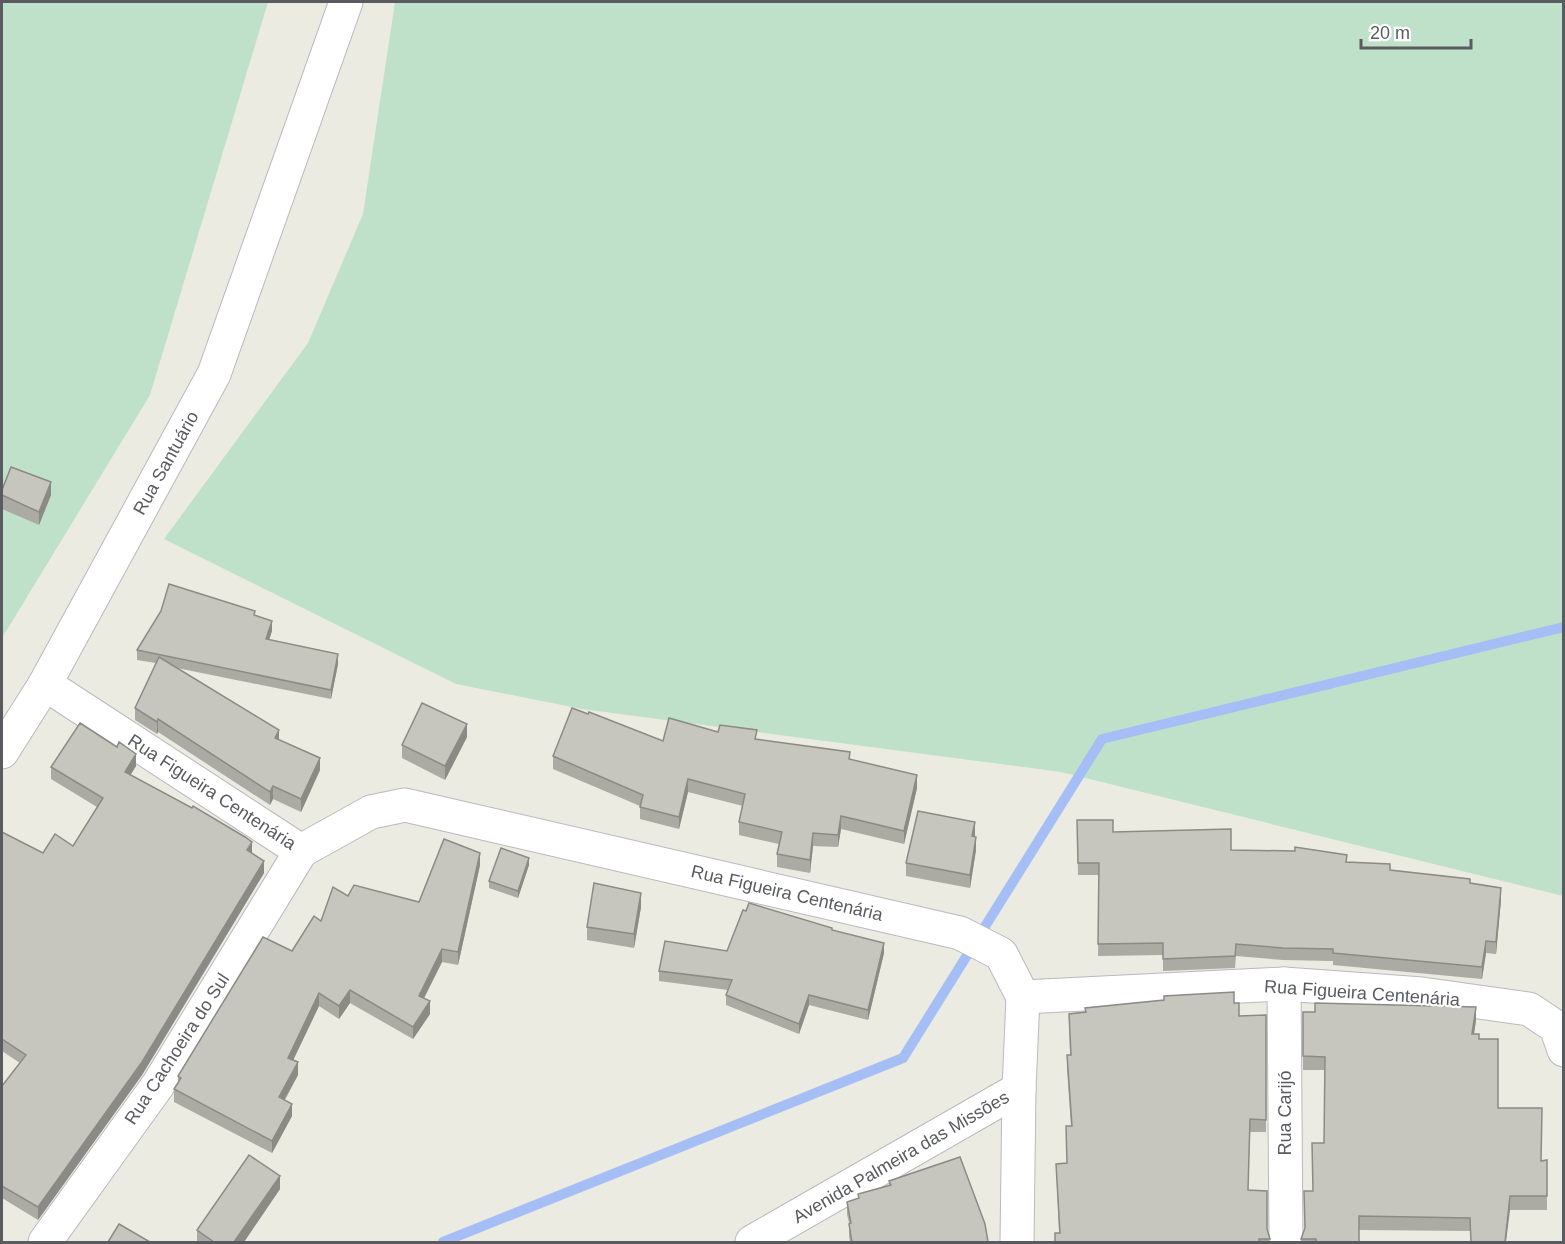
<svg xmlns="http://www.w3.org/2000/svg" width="1565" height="1244" font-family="Arial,sans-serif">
<rect width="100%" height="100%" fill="#ebebe1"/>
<g fill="#c0e1c9">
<polygon points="2,2 268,2 150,395 2,638"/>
<polygon points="395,2 1563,2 1563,896 1061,772 582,709 456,684 164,539 308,343 363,214"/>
</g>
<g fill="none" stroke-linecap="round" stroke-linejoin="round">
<polyline stroke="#a6bef6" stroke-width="10" points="443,1242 903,1058 1102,739 1564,627"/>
<defs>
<g id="minor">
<polyline points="45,684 301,851 371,812 405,805 960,933 1001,954 1023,997"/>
<polyline points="1284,984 1286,1242"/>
<polyline points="1023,997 1284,984 1422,994 1529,1009 1556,1027 1564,1050"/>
<polyline points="45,1242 158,1085 301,851"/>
<polyline points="752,1242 1019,1089"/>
<polyline points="1017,1242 1019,1089 1023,997"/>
</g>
<polyline id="tertiary" points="2,752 45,684 214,374 346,2"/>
</defs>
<use href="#minor" stroke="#b9b9bf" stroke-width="35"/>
<use href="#tertiary" stroke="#b9b9bf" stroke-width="35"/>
<use href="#minor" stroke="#fff" stroke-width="33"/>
<use href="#tertiary" stroke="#fff" stroke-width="33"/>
</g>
<g fill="#abaaa3">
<polygon points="2,490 51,495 39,525 2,509"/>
<polygon points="255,616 272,631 269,640 338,664 331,699 177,668 279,740 320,770 301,812 273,799 270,805 158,732 157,734 135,720 135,708 156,663 137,660 137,650"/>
<polygon points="588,714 663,741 718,732 757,739 850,759 917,788 904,844 841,829 838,847 813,846 810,873 777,867 777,854 779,844 739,835 739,822 743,806 688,792 679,829 640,819 640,806 553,769 553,756"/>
<polygon points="467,737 445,780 402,758 402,745"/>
<polygon points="136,766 130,775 252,853 264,873 142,1075 38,1220 2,1198 2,1200 2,1086 20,1063 2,1051 2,832 43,853 73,846 97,807 51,779 51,767"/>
<polygon points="1077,820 1113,832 1231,850 1347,862 1390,870 1470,883 1501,900 1496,954 1486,953 1482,979 1333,965 1333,961 1283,960 1236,956 1235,968 1163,971 1163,955 1098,956 1099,875 1078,875"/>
<polygon points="975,834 976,850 970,888 906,876 906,863"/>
<polygon points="480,865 458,965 442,962 424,998 430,1014 413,1039 350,1003 339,1019 319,1006 293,1060 298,1075 285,1100 292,1116 272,1153 174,1102 174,1089 178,1083 178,1076 292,951 348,896 419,902"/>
<polygon points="529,865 518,898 489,888 489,881"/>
<polygon points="641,907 634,948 587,940 587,927"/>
<polygon points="746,911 832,930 884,953 868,1020 809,1005 799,1034 726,1005 726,995 728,990 659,981 659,971 727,951"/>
<polygon points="1234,1003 1239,1016 1266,1015 1266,1132 1250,1132 1248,1190 1267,1229 1270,1242 1055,1242 1059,1233 1056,1164 1067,1163 1071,1126 1067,1068 1067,1055 1070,1055 1069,1014 1085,1012"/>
<polygon points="1303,1012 1476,1020 1474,1034 1479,1039 1498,1108 1541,1161 1547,1160 1547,1210 1510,1210 1470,1231 1359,1230 1359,1242 1301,1242 1301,1239 1305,1229 1313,1191 1312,1143 1324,1143 1325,1070 1303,1070"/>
<polygon points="889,1181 988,1242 850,1242 849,1236 849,1223 847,1214 847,1202 858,1199 858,1194 889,1185"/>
<polygon points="280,1189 244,1242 197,1242 197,1230"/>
</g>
<g fill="#8b8b85">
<polygon points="51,482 51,495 39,525 39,512"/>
<polygon points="272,621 272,631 266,649 266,639"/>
<polygon points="338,654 338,664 331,699 331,690"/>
<polygon points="158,719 158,732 157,734 157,722"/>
<polygon points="467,724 467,737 445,780 445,766"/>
<polygon points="279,730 279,743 275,738"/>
<polygon points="136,754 136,766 125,784 125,772"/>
<polygon points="320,758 320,770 301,812 301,799"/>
<polygon points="917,775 917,788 904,844 904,831"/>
<polygon points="688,779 688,792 679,829 679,817"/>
<polygon points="273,786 273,799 270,805 270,792"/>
<polygon points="841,816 841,829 838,847 838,835"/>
<polygon points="975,822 975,834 972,848 972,836"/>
<polygon points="813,833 813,846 810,873 810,860"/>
<polygon points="976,837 976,850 970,888 970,875"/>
<polygon points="252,842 252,854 247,850"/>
<polygon points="480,853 480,865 458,965 458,952"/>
<polygon points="529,858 529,865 518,898 518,891"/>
<polygon points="264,861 264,873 142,1075 38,1220 38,1207"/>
<polygon points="1501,888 1501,900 1496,954 1496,942"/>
<polygon points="641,893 641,907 634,948 634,934"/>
<polygon points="1486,941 1486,953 1482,979 1482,967"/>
<polygon points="884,943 884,953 868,1020 868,1010"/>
<polygon points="442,949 442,962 419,1008 419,996"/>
<polygon points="350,990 350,1003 339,1019 339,1006"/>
<polygon points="319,993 319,1006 288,1071 288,1058"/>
<polygon points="809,995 809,1005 799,1034 799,1024"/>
<polygon points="430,1001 430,1014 413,1039 413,1027"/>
<polygon points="1476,1007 1476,1020 1472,1047 1472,1034"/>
<polygon points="298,1062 298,1075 279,1109 279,1097"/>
<polygon points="292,1104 292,1116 272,1153 272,1141"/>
<polygon points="280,1176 280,1189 244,1242 234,1242"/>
<polygon points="1510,1196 1510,1210 1506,1242 1505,1242"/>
</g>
<g fill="#c7c6be" stroke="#8b8b85" stroke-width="1.5">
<polygon points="11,467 51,482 39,512 2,495 2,490"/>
<polygon points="169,584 255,611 254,615 272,621 266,639 338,654 331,690 137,650 161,611"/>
<polygon points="159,657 279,730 275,738 320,758 301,799 273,786 270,792 158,719 157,722 135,708"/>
<polygon points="422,703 467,724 445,766 402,745"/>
<polygon points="572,708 588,714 589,712 663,741 669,718 718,732 720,725 757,730 755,739 850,752 849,759 917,775 904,831 841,816 838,835 813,833 810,860 777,854 782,832 739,822 745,794 688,779 679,817 640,807 643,795 553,756"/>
<polygon points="80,723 117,747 119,742 136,754 125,772 192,808 193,806 245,837 252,842 247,850 264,861 142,1062 38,1207 2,1186 2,1188 2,1086 26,1055 2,1039 2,832 43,853 55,834 73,846 103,798 51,767"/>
<polygon points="918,811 975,822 972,836 976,837 970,875 906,863"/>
<polygon points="1077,820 1113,820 1113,832 1231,829 1231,850 1295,851 1295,847 1347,855 1346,862 1390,864 1390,870 1470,879 1470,883 1501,888 1496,942 1486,941 1482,967 1333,953 1333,949 1283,948 1236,944 1235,956 1163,959 1163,943 1098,944 1099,863 1078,863"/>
<polygon points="444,839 480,853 458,952 442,949 419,996 430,1001 413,1027 350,990 339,1006 319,993 288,1058 298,1062 279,1097 292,1104 272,1141 174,1089 181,1078 178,1076 263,937 292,951 314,916 321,921 333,887 348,896 354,885 419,902"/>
<polygon points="501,848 529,858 518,891 489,881"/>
<polygon points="594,883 641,893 634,934 587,927"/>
<polygon points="749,903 832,928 832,930 884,943 868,1010 809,995 799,1024 726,995 732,980 659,971 665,941 727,951 743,910 746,911"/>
<polygon points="1234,992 1234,1003 1239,1003 1239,1016 1266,1015 1266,1120 1250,1119 1248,1190 1267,1191 1267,1229 1270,1239 1259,1239 1259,1242 1055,1242 1055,1233 1060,1233 1056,1164 1067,1163 1066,1126 1072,1126 1067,1055 1071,1055 1069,1014 1086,1012 1085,1008 1164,1000 1164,996"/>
<polygon points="1315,1003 1476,1007 1472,1034 1479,1034 1479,1039 1498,1039 1498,1108 1542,1108 1541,1161 1547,1160 1547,1196 1510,1196 1505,1242 1471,1242 1470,1218 1359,1216 1359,1242 1316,1242 1316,1239 1301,1239 1305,1228 1304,1191 1313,1191 1312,1143 1324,1143 1325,1057 1303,1056 1303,1012 1315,1012"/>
<polygon points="249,1155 280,1176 234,1242 214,1242 197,1230"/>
<polygon points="960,1157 985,1224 988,1242 852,1242 849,1224 851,1223 847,1202 859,1198 858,1194 891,1185 889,1181"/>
<polygon points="119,1224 150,1242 108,1242"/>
</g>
<g text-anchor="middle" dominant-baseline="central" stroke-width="4.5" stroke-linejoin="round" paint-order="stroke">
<g font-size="18" fill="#5a5b61" stroke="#fff">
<text transform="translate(166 463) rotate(-61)">Rua Santuário</text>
<text transform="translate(212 792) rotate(33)">Rua Figueira Centenária</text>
<text transform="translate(787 893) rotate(13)">Rua Figueira Centenária</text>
<text transform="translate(1362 993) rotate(4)">Rua Figueira Centenária</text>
<text transform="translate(177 1049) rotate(-57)">Rua Cachoeira do Sul</text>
<text transform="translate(1285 1113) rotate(-90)">Rua Carijó</text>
<text transform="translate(901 1157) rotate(-30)">Avenida Palmeira das Missões</text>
</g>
</g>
<rect width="1565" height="1244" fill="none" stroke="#5a5b61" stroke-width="6"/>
<path d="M1361 39v9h110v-9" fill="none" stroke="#5a5b61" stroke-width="3"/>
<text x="1370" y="39" font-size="18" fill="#5a5b61" stroke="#ffffff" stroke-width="4.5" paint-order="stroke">20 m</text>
</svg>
